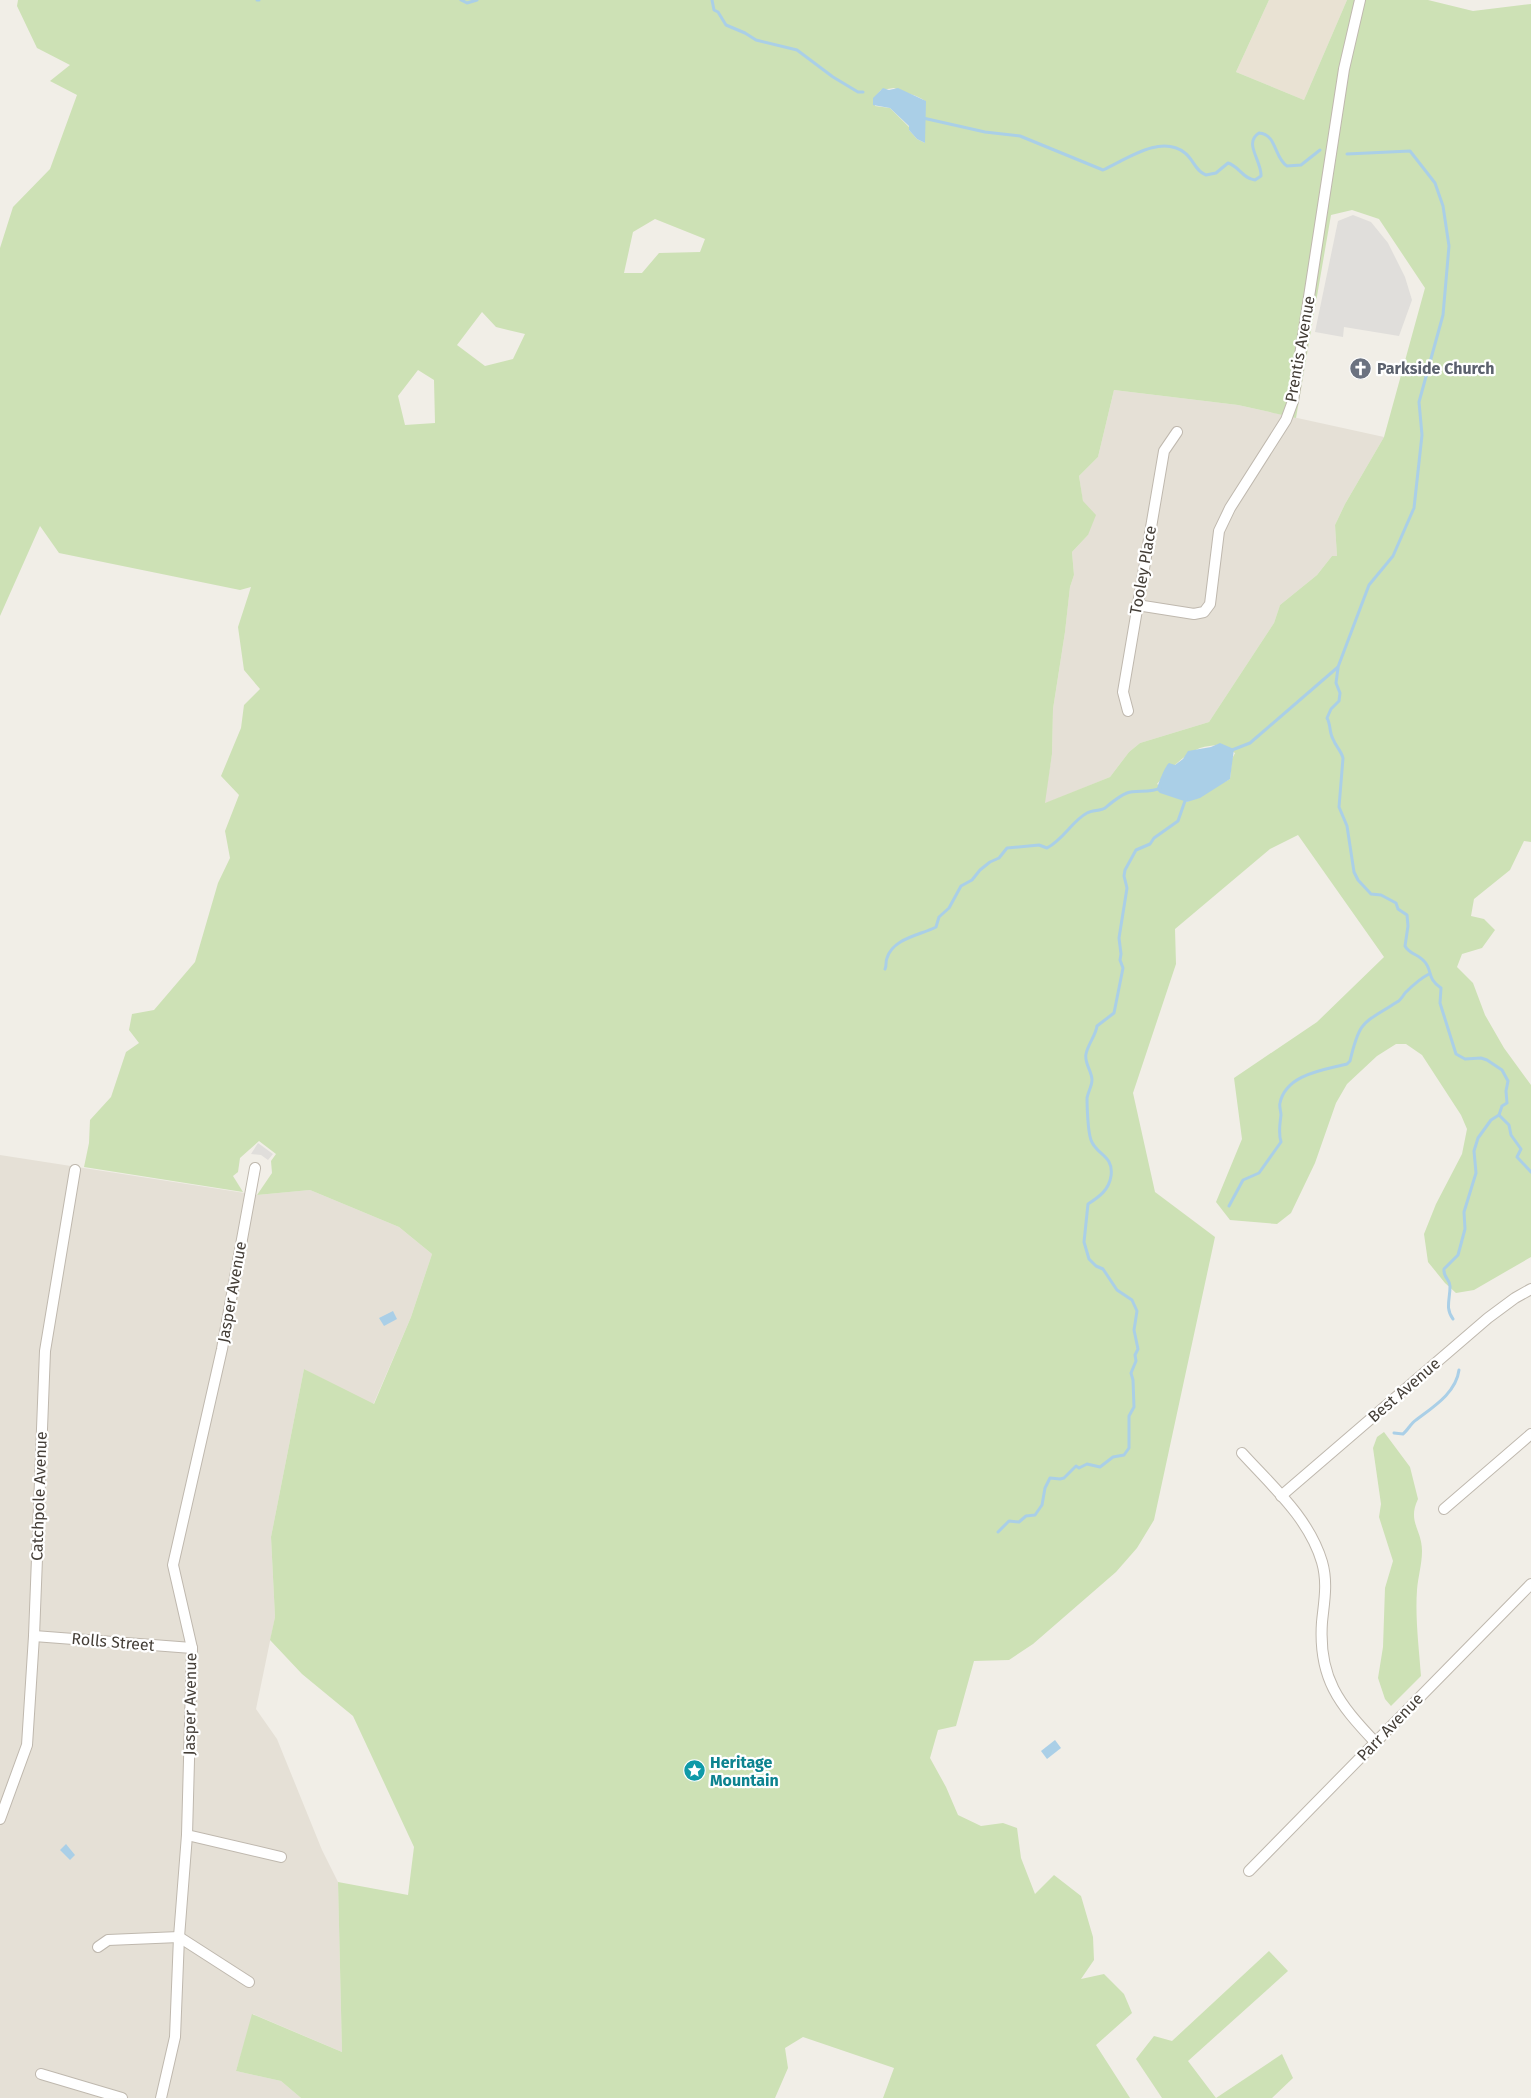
<svg xmlns="http://www.w3.org/2000/svg" width="1531" height="2098" font-family="'Fira Sans',sans-serif">
<rect width="100%" height="100%" fill="#f1eee7"/>
<g fill="#e5e0d6">
<polygon points="1114,390 1238,405 1384,437 1345,504 1335,525 1337,556 1332,556 1317,575 1280,605 1274,623 1209,722 1140,743 1129,752 1110,777 1044,804 1052,754 1053,709 1065,632 1070,587 1074,575 1072,552 1088,535 1079,476 1098,457"/>
<polygon points="0,1155 257,1195 310,1190 399,1227 432,1254 411,1317 373,1405 304,1369 271,1537 275,1617 256,1709 277,1739 322,1850 338,1882 342,2052 253,2014 236,2071 281,2081 301,2098 0,2098"/>
</g>
<polygon fill="#e9e2d3" points="1269,0 1347,0 1304,100 1236,72"/>
<g fill="#cde1b5" fill-rule="evenodd">
<path d="M18 0H1269L1236 72 1304 100 1347 0H1428L1473 11 1531 4V842L1524 841 1510 870 1474 899 1471 916 1484 919 1495 930 1482 948 1462 954 1457 967 1473 983 1485 1015 1504 1048 1531 1085V1257L1474 1290 1456 1293 1445 1283 1428 1262 1424 1234 1436 1204 1462 1154 1467 1129 1461 1115 1422 1055 1406 1044H1396L1377 1056 1347 1084 1336 1103 1315 1163 1291 1213 1277 1224 1230 1220 1216 1202 1242 1139 1234 1078 1317 1022 1384 957 1298 835 1270 849 1175 929 1176 964 1133 1093 1155 1192 1215 1237 1154 1520 1137 1548 1116 1572 1033 1644 1009 1660 974 1661 956 1726 938 1730 930 1758 946 1787 958 1815 981 1826 1003 1823 1017 1828 1021 1858 1035 1894 1054 1875 1081 1896 1093 1937 1094 1960 1081 1979 1104 1974 1124 1994 1132 2013 1096 2045 1130 2098H883L894 2068 803 2037 785 2048 788 2068 775 2098H301L281 2081 236 2071 252 2014 342 2052 338 1882 408 1895 414 1847 353 1716 302 1674 270 1640 275 1617 271 1537 304 1369 374 1404 411 1317 432 1254 399 1227 310 1190 257 1195 272 1173 271 1161 276 1154 259 1141 240 1158 238 1172 233 1176 243 1192 84 1167 89 1143 90 1120 111 1097 126 1052 139 1043 129 1030 132 1014 154 1010 195 962 218 883 230 858 225 831 239 795 221 776 241 728 244 705 260 689 244 670 238 627 251 587 240 590 59 553 40 526 0 616V248L13 207 50 169 77 95 50 81 70 65 37 48 17 6ZM894 88C904 93 918 95 925 101V143L917 139 909 130V127L890 108 875 106V97L881 90ZM1352 210 1379 219 1425 288 1384 437 1345 504 1335 525 1337 556H1332L1317 575 1280 605 1274 623 1209 722 1140 743 1129 752 1110 777 1045 803 1052 754 1053 709 1065 632 1070 587 1074 575 1072 552 1088 535 1096 515 1083 501 1079 476 1098 457 1114 390 1238 405 1296 418 1331 215ZM655 219 705 239 700 252 659 253 642 273H624L633 232ZM482 312 496 327 525 334 513 359 485 366 457 345ZM418 370 434 380 435 423 405 425 398 396ZM1220 744 1235 753 1232 759 1230 779 1187 802 1157 784C1169 770 1183 755 1200 748 1206 746 1213 746 1220 744Z"/>
<path d="M1384 1432 1410 1467 1418 1499C1407 1522 1422 1529 1422 1551 1422 1564 1418 1577 1417 1590 1415 1618 1419 1648 1421 1676L1391 1706 1385 1699 1378 1678 1383 1647 1385 1588 1393 1561 1379 1517 1381 1504 1373 1448 1377 1437Z"/>
<polygon points="1269,1951 1288,1971 1188,2061 1216,2098 1282,2054 1293,2078 1272,2098 1162,2098 1136,2059 1154,2036 1172,2041"/>
</g>
<g fill="#e0dedb">
<polygon points="1353,215 1371,222 1388,243 1405,277 1412,300 1399,336 1344,327 1343,337 1315,332 1338,221"/>
<polygon points="258,1143 273,1154 268,1160 261,1155 251,1154"/>
</g>
<g fill="#aacfe7">
<polygon points="883,88 889,90 898,88 926,101 925,143 917,139 909,130 909,126 890,108 873,105 873,98"/>
<path d="M1220 743 1234 749 1230 779 1200 798 1187 802 1160 793 1157 790C1157 786 1165 766 1169 763L1175 765 1183 759 1188 751 1211 747Z"/>
<polygon points="393,1311 397,1319 384,1326 379,1318"/>
<polygon points="1055,1740 1061,1748 1047,1759 1041,1751"/>
<polygon points="66,1844 75,1855 70,1860 60,1850"/>
</g>
<g fill="none" stroke-linecap="round" stroke-linejoin="round">
<g stroke="#aacfe7" stroke-width="3">
<polyline points="257,0 259,0"/>
<polyline points="461,0 467,3 477,0"/>
<polyline points="712,0 714,10 718,12 726,25 745,33 756,40 797,50 833,77 858,92 863,92"/>
<path d="M923 118 985 132 1020 136 1103 170C1127 159 1161 134 1185 153 1194 160 1195 171 1206 175L1216 173 1228 163C1239 166 1243 179 1255 180L1261 176C1262 161 1243 143 1259 133 1277 134 1274 158 1287 166L1301 165 1320 150"/>
<path d="M1338 668 1336 683 1340 693 1339 701 1331 709 1327 718C1331 725 1329 732 1333 739 1336 747 1341 750 1343 758L1339 807 1347 826 1354 872 1358 880 1371 894 1381 895 1396 903 1398 909 1407 915 1408 926 1405 946C1409 954 1418 954 1424 961 1433 970 1426 978 1441 988L1440 1003 1456 1054 1465 1059 1481 1058 1487 1060 1502 1070 1508 1081 1506 1091 1507 1103 1502 1106 1499 1115 1509 1125 1511 1135 1521 1149 1517 1157 1531 1172"/>
<polyline points="1232,750 1250,743 1338,667 1369,585 1393,556 1414,508 1422,435 1419,402 1443,315 1449,246 1443,206 1435,183 1410,151 1347,154"/>
<path d="M885 969C887 965 885 963 887 958 893 938 921 935 936 927L939 917 949 908 961 886 972 880 980 870 990 862 999 858 1007 848 1039 845 1047 848C1064 839 1072 821 1087 813 1092 810 1101 811 1105 808 1111 803 1119 796 1127 793 1136 790 1152 793 1160 788"/>
<path d="M1229 1206 1243 1180 1259 1173 1281 1142C1278 1132 1280 1124 1281 1115 1281 1111 1279 1107 1280 1103 1286 1074 1324 1070 1347 1064L1350 1061C1360 1019 1363 1024 1397 1002 1400 1001 1403 996 1405 993 1412 986 1419 979 1429 974"/>
<path d="M1453 1319C1445 1309 1450 1299 1450 1287 1451 1280 1443 1278 1444 1269L1458 1255 1465 1229 1464 1212 1476 1173 1474 1151 1478 1138 1491 1120 1499 1115"/>
<path d="M1394 1433 1403 1434C1408 1430 1411 1423 1416 1420 1433 1407 1456 1393 1459 1370"/>
<path d="M998 1532 1009 1521 1019 1522 1026 1516 1035 1515 1042 1505 1045 1488 1050 1478 1060 1479 1064 1478 1076 1466 1079 1468 1087 1464 1100 1467 1113 1457 1124 1455 1129 1448V1416L1134 1407 1133 1380 1131 1373 1136 1361 1135 1355 1138 1349 1134 1330 1137 1311 1132 1300 1117 1290 1103 1269 1096 1266 1089 1259 1084 1242 1088 1204C1099 1197 1109 1190 1111 1176 1114 1155 1096 1155 1091 1140 1088 1132 1087 1108 1087 1098 1088 1092 1092 1086 1092 1080 1092 1071 1084 1063 1086 1054 1088 1044 1096 1035 1097 1026L1114 1013 1123 968 1120 960 1121 954 1119 938 1127 888 1124 876 1125 870 1136 850 1150 844 1154 838 1178 821 1186 798"/>
</g>
<defs>
<g id="minor">
<polyline points="1137,605 1194,614 1204,612 1210,604 1219,531 1230,508 1286,420 1293,401 1344,69 1360,0"/>
<polyline points="1128,711 1123,692 1164,451 1177,432"/>
<path d="M1242 1453C1272 1486 1309 1518 1322 1562 1328 1583 1324 1602 1322 1622 1318 1678 1339 1704 1375 1742"/>
<polyline points="1281,1496 1488,1318 1515,1298 1531,1289"/>
<polyline points="1444,1509 1531,1434"/>
<polyline points="34,1636 192,1648"/>
<polyline points="0,1819 27,1745 34,1636 45,1351 75,1170"/>
<polyline points="187,1835 281,1857"/>
<polyline points="1249,1871 1531,1584"/>
<polyline points="98,1947 108,1940 179,1937 249,1982"/>
<polyline points="41,2074 122,2098"/>
<polyline points="161,2098 175,2037 179,1937 187,1835 192,1648 173,1565 222,1349 255,1168"/>
</g>
</defs>
<use href="#minor" stroke="#bfb8ae" stroke-width="12"/>
<use href="#minor" stroke="#fff" stroke-width="10"/>
</g>
<defs>
<symbol id="church-disc" viewBox="-11 -11 22 22"><circle r="9.5" fill="#6b7280" stroke="#fff"/><path d="M-1.2-6h2.4v3.5h3.3v2.4h-3.3V6h-2.4V-.1h-3.3v-2.4h3.3Z" fill="#fff"/></symbol>
<symbol id="sight-disc" viewBox="-11 -11 22 22"><circle r="9.5" fill="#0f9aa8" stroke="#fff"/><path d="M0-6L1.8-2.2L6-1.7L2.9 1.2L3.7 5.4L0 3.3L-3.7 5.4L-2.9 1.2L-6-1.7L-1.8-2.2Z" fill="#fff"/></symbol>
</defs>
<g fill-rule="evenodd">
<use href="#church-disc" x="1348" y="356" width="25" height="25"/>
<use href="#sight-disc" x="682" y="1758" width="25" height="25"/>
</g>
<g text-anchor="middle" dominant-baseline="central" stroke-width="4.5" stroke-linejoin="round" paint-order="stroke">
<g font-size="16" fill="#443e37" stroke="#fff">
<text transform="translate(1300 349) rotate(-80)">Prentis Avenue</text>
<text transform="translate(1143 570) rotate(-80)">Tooley Place</text>
<text transform="translate(232 1292) rotate(-80)">Jasper Avenue</text>
<text transform="translate(1404 1390) rotate(-41)">Best Avenue</text>
<text transform="translate(39 1496) rotate(-88)">Catchpole Avenue</text>
<text transform="translate(113 1642) rotate(5)">Rolls Street</text>
<text transform="translate(190 1704) rotate(-89)">Jasper Avenue</text>
<text transform="translate(1390 1727) rotate(-46)">Parr Avenue</text>
</g>
<g font-size="16" font-weight="bold" fill="#5b616d" stroke="#fff" text-anchor="start">
<text x="1377" y="368">Parkside Church</text>
</g>
<g font-size="16" font-weight="bold" fill="#0d838f" stroke="#fff" text-anchor="start">
<text x="710" y="1762">Heritage<tspan x="710" dy="18">Mountain</tspan></text>
</g>
</g>
</svg>
